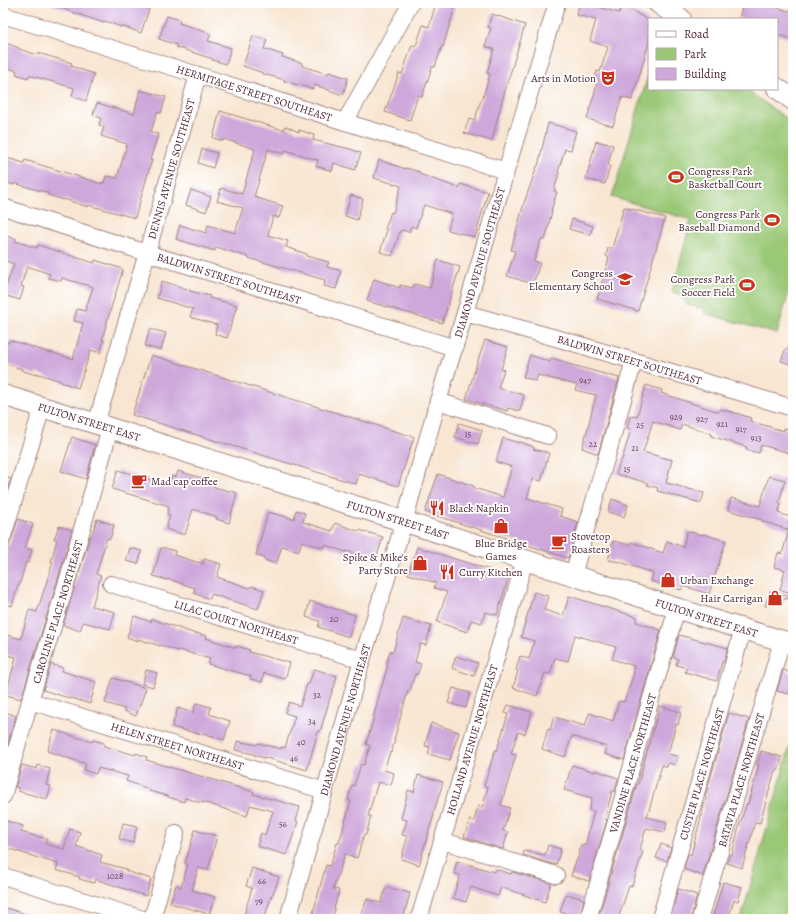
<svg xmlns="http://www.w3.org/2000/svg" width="796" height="922" font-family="Alegreya,serif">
<rect width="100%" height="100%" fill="#fff"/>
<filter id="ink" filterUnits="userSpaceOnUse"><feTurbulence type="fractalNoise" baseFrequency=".025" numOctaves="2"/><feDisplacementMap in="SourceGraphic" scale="8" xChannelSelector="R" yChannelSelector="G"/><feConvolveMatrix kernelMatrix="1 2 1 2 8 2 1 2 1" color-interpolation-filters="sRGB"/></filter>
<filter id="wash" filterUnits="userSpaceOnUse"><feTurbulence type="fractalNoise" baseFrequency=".012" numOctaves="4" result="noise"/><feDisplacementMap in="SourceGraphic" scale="16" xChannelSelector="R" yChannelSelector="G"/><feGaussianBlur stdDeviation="0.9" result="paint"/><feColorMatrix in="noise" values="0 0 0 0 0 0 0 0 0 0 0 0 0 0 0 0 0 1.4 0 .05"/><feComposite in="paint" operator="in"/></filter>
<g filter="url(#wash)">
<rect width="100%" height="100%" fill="#f8e6d2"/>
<g fill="#9ac876" stroke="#727450">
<polygon points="649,72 649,89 745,89 793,123 793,277 777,334 704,313 705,309 688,305 680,295 672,292 691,220 612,197"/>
<polygon points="793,737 793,919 741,919 790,746"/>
</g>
<g id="blocks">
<g fill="#cea8db">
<polygon points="52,3 131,3 149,9 141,33 122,26 121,27 105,21 104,23 52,5"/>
<polygon points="436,3 456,3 443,47 442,46 435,67 432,67 422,97 418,95 410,120 385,112 399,73 402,74 412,45 416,46 423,25 429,27"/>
<polygon points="580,3 592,3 591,5 619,13 622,4 649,21 649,42 632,100 622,97 613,126 587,119 597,84 594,82 597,71 600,72 608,47 590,41 596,20 576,15"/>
<polygon points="743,3 759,3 793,12 793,39 777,35 777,19 739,19"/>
<polygon points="492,14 525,25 501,104 492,141 464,133 469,119 475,120 481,100 482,100 490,74 487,73 494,49 485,46 491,28 488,27"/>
<polygon points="167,16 180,20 179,23 211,34 208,41 231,48 226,64 212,60 213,59 176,47 177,45 159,39"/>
<polygon points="253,36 267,40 264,49 283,55 282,57 302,63 302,66 328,74 329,72 348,78 343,95 315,85 313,89 284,81 285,80 263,74 263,73 243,66"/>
<polygon points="6,43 19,48 19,49 38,55 38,53 72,63 71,66 94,74 86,101 72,96 74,88 29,75 28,78 16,74 17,71 3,66 3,52"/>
<polygon points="140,90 166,97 161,113 157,112 151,132 158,134 150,160 152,160 135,218 88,205 88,207 64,199 64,200 48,195 48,193 14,183 14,185 3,182 3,170 7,158 24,163 25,160 102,184 102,182 104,183 106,176 117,178 127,144 101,136 104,127 99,125 101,118 93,115 97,103 134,114"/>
<polygon points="220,111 283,130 285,126 299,132 299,130 314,135 313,140 350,149 361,153 355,170 334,163 332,171 316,166 318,160 285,150 284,154 268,149 254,197 283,206 279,218 273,216 268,235 288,241 286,247 307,254 306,256 329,262 327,267 341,271 336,289 324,286 325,280 280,267 248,258 248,257 216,247 215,251 176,239 180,225 206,233 208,225 235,233 243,208 217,201 221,188 242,194 255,149 224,139 223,141 213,138"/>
<polygon points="548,123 576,131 571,150 565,149 558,172 559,173 554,191 557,192 551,211 552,211 548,228 545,240 541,239 534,261 540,263 533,284 507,276 515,251 511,250 524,203 537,166 538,166"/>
<polygon points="596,141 613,145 608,165 610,166 605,184 586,179"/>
<polygon points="202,149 217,153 213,168 198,163"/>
<polygon points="379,160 406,169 406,168 420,172 419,174 459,188 460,184 488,192 475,237 448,230 452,214 424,205 416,228 411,226 409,232 402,230 401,231 400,231 392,256 380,252 387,230 385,229 391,212 393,213 401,186 374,178"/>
<polygon points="191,190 211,197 206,212 186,205"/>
<polygon points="351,195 363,199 357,220 345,216"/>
<polygon points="624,207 665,218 638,311 597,299 609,258 606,256 608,248 612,248"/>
<polygon points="572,219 593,226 590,235 569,229"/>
<polygon points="3,235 16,239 15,241 37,248 38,245 94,263 95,260 123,269 108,318 102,340 104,340 100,353 91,350 78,388 61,382 61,381 36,373 36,375 21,370 22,369 3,363 3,341 9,343 10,340 50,353 50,352 73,359 83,323 74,321 77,309 85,311 93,287 62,278 61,281 48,278 50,274 27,266 21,286 24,287 20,300 3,295 14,264 3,260"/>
<polygon points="438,260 460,267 442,323 367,301 374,279 400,288 400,285 413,288 414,284 430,288"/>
<polygon points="162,281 190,290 190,291 210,296 209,298 237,305 227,338 215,334 217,325 190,317 193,309 157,298"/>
<polygon points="150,329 166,333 161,350 145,346"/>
<polygon points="485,340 508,347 501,369 504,370 498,388 524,395 520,411 508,408 507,411 466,399 477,363"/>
<polygon points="786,348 793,351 793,365 781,361"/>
<polygon points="151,355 414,437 398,486 359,474 356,484 132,415"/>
<polygon points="530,355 550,362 551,358 565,362 565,363 619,378 598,454 582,448 587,431 596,395 575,390 577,385 538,375 536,381 523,377"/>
<polygon points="646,385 662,390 661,393 700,406 719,412 720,409 739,414 751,418 750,421 784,431 784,428 793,430 793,454 761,445 759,453 746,450 747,447 711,436 712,434 682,424 680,430 653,421 643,452 672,460 666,483 704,493 701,503 657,491 658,488 647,485 648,483 616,474 621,460 622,460 631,429 627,428 630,416 637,417"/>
<polygon points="459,423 482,430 478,444 455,437"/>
<polygon points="72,437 95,445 86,479 61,471"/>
<polygon points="503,438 519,443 520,442 534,447 533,449 549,453 541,481 533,479 527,498 562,509 560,516 578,522 568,558 425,512 438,474 474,486 474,488 503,497 512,467 496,462"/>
<polygon points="118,470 169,485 172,476 176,477 178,471 202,478 202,479 215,484 214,487 237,493 229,523 216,519 217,517 193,509 185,535 166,529 170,515 167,514 169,506 112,489"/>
<polygon points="3,476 11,479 3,503"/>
<polygon points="769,476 785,480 779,503 781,504 778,513 793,518 793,593 780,590 785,570 774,567 778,553 782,554 789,530 762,521 762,520 728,510 731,498 760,506"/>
<polygon points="612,499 628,505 624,517 608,512"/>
<polygon points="296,510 305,513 303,522 332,531 335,523 358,531 359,530 383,537 376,559 346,551 346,552 325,545 324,548 302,541 299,551 282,546 276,564 264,560 264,558 256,555 268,512 294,519"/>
<polygon points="18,519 33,524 25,548 32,550 28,563 26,562 19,586 18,585 12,606 3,603 3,565"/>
<polygon points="97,519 114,525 110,539 107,538 96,574 101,576 92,606 115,612 110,629 83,622 80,631 63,625 90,536 91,537"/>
<polygon points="59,526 72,530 61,569 21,699 6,695 16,657 3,654 3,634 21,639 29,610 37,612 53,562 51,562 57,539 54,539"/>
<polygon points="687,531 702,535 703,534 726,541 709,594 683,586 681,590 651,581 653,573 620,562 608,560 613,541 630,545 631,542 663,553 667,541 683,547"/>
<polygon points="417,547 509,576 497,615 485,612 482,623 471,620 467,632 437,622 447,592 434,588 436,583 408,574"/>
<polygon points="130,548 142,551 138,564 126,561"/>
<polygon points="161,548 165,548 175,551 174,555 203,564 204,559 221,564 217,577 250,588 251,586 264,590 258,609 211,594 210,599 193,593 195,588 168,579 168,580 153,576"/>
<polygon points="770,591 791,597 765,606"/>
<polygon points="534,592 548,596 544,610 563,616 569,596 637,617 636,622 661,630 624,760 605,754 607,747 572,736 565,757 542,749 548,729 550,730 554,717 585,726 589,713 613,721 619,701 624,702 634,673 633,672 634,666 612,659 616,647 575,635 568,661 555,658 550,674 545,673 537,696 514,688 513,688 518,671 516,670 520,656 529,659 534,641 521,637"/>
<polygon points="310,601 355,615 349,637 318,627 320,621 306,617"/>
<polygon points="134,616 151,622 152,619 196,634 196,633 207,636 206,638 236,648 236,646 250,650 249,652 290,663 285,679 264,673 262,682 250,679 251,676 208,664 210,659 179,650 178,651 160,645 160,646 138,639 138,641 127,637"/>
<polygon points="403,618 431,626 426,645 420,644 415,662 421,664 417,675 415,674 410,691 408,691 394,740 395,740 391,753 390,752 384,770 394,773 391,785 378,782 368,816 371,816 366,835 364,834 357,858 345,854 333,889 339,890 334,909 335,909 333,919 319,919 312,917 326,865 330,866 337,843 339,843 351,801 348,800 352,785 354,786 361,764 364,765 370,746 366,744 372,724 377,703 388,665 386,665 390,651 393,652"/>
<polygon points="679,635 728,648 724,662 722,662 717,681 685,672 687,668 676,665 678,659 673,657"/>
<polygon points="456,656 478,663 474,676 452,668"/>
<polygon points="51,664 63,668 62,671 96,682 90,704 72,698 72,699 43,690"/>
<polygon points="314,669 337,676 334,688 333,688 320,732 318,731 307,770 264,757 264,758 254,755 254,754 235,750 237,741 257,745 258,743 281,749 281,747 285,748 295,716 285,713 289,702 300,706 307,684 309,684"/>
<polygon points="146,670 157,673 153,687 142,684"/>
<polygon points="783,670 793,673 793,692 789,691 788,694 777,691"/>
<polygon points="113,678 146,688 136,716 124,711 125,709 105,703"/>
<polygon points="453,688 470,693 466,708 448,703"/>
<polygon points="196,703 211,707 209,714 230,721 224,740 203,733 203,735 172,727 178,708 193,713"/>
<polygon points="508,705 532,712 525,734 518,732 511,754 516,755 501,805 510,808 503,831 508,832 503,849 464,837 470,820 474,821 478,806 482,808 488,787 484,786 495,750 497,750 508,714 505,713"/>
<polygon points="660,706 681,712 678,725 676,724 668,754 677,756 675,765 668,763 667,767 662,765 647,817 667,822 665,832 646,828 640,850 643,851 632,886 629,886 618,919 598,919 637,784 638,784 648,748"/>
<polygon points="3,711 16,716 3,761"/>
<polygon points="729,713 749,719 703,876 684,869 688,854 691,855 706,798 705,797"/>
<polygon points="431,723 459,732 450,760 428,754 430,747 425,746"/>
<polygon points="54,730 92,742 93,740 104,743 104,746 135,755 136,753 147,757 146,760 254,792 253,794 300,807 296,821 298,822 286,855 257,846 261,833 265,835 273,811 250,805 247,816 203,802 202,803 185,798 184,802 168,797 168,796 149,791 149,789 126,781 128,776 98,768 96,774 84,770 86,764 47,751"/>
<polygon points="761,751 782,757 778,771 775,770 760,823 755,822 742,868 727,863 730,854 732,855 739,826 747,803 748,804 759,765 757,765"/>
<polygon points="22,765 37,769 38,765 50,769 46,785 51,786 47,799 18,791 19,788 15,787"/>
<polygon points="572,765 595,772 595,770 618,778 615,791 612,791 605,819 607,820 589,881 571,876 576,861 577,861 581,845 585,846 594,811 589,810 592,798 564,790"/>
<polygon points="418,775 443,782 433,815 434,815 430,827 419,865 401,859 408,836 402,835 407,820 401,819 408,790 414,792"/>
<polygon points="7,821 23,826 21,832 47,839 45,844 64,849 70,829 80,832 76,846 102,855 100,862 126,869 126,871 151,879 146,896 95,879 94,883 79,879 80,877 56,870 58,864 3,847 3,836"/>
<polygon points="123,823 137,826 133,843 119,839"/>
<polygon points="195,830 217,836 208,870 198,868 192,890 215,897 209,914 170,903 176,885 181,887 188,864 185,864"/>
<polygon points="661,844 671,848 667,861 656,858"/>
<polygon points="548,845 561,849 556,865 523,855 524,851 545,855"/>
<polygon points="457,861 494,872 495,869 511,874 512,872 551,883 545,902 501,887 498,896 471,887 466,902 453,898 460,875 454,873"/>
<polygon points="252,868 279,877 273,894 272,894 264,919 243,919 252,888 246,886"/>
<polygon points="723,882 742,887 738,901 734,900 728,919 712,919"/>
<polygon points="386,887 410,893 403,919 360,919 367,899 381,903"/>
<polygon points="678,889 697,895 691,919 670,919"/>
<polygon points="566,894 584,899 579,919 564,919 565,913 560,912"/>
<polygon points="3,907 35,917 35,919 3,919"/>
</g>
</g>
</g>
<g filter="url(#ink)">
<use href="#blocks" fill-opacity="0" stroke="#a1827e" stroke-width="1"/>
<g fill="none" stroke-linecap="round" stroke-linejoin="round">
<defs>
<g id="minor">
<path id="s1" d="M3 15 198 75 345 122 506 171"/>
<polyline points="345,122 411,3"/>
<path id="s2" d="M3 207 147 253 455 348"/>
<path id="s3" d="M465 313 563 340 793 408"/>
<polyline points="438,401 548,436"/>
<path id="s4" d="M96 424 147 253 198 75"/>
<polyline points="3,536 42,408"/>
<polyline points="573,575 634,361"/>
<path id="s5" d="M111 584 362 660"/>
<path id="s6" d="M30 701 325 791"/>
<path id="s7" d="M3 796 30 701 70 572 110 428"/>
<polyline points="443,841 556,875"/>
<polyline points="3,876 143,919"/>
<polyline points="152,919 176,833"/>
<path id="s8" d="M288 919 362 660 404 522 438 401 465 313 506 171 557 3"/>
<path id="s9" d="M419 919 525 560"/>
<path id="s10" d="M588 919 677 608"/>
<path id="s11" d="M660 919 743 629"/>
<path id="s12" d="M700 919 782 641"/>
</g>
<g id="major">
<polyline points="658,3 681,19"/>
<polyline points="777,88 793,100"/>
<path id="s13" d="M3 395 110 428 726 624 793 644"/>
</g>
</defs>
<use href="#minor" stroke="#a1827e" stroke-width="18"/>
<use href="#major" stroke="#a1827e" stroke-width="22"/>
<use href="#minor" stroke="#fff" stroke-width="16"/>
<use href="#major" stroke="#fff" stroke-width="20"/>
</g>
</g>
<defs>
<symbol id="theatre-bare" viewBox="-9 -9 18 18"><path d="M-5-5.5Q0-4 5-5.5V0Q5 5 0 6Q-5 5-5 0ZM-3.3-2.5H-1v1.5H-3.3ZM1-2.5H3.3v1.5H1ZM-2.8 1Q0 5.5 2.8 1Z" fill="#c8321e" stroke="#fff" stroke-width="2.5" paint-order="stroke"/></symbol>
<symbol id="stadium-bare" viewBox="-9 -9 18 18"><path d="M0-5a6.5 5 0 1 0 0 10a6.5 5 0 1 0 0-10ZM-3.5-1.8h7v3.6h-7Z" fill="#c8321e" stroke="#fff" stroke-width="2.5" paint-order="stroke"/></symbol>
<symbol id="school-bare" viewBox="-9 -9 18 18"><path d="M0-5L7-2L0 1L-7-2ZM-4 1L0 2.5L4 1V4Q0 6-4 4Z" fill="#c8321e" stroke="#fff" stroke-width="2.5" paint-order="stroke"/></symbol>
<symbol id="cafe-bare" viewBox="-9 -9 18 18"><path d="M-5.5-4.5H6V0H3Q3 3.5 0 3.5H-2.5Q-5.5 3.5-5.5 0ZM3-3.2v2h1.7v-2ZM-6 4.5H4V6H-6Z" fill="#c8321e" stroke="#fff" stroke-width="2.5" paint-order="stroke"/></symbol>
<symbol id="restaurant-bare" viewBox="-9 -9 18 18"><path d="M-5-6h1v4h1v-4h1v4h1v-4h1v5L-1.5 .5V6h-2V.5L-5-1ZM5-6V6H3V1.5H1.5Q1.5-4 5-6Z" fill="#c8321e" stroke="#fff" stroke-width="2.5" paint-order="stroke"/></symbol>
<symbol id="shop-bare" viewBox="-9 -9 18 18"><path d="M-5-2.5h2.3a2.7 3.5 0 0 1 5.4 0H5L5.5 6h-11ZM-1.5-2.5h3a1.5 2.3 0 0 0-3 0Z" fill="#c8321e" stroke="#fff" stroke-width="2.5" paint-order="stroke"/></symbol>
</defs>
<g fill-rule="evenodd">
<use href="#theatre-bare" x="597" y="67" width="22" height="22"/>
<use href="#stadium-bare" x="665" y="166" width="22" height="22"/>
<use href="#stadium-bare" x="761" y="209" width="22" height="22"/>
<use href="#school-bare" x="614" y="268" width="22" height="22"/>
<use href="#stadium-bare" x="736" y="274" width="22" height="22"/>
<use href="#cafe-bare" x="128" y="470" width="22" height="22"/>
<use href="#restaurant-bare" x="426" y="497" width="22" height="22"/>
<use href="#shop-bare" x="490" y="515" width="22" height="22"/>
<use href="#cafe-bare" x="548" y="531" width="22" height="22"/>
<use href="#shop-bare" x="409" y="552" width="22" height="22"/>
<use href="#restaurant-bare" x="436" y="561" width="22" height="22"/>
<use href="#shop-bare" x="657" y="569" width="22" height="22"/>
<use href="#shop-bare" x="764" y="587" width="22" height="22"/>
</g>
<g text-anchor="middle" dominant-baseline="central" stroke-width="3.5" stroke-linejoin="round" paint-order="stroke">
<g font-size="9" fill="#6b4157">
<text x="585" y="380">947</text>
<text x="676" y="417">929</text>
<text x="702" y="419">927</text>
<text x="722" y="424">921</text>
<text x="640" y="425">25</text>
<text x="741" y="429">917</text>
<text x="468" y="434">15</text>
<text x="756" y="438">913</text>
<text x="593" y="444">22</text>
<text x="635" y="448">21</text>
<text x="627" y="469">15</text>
<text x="334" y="619">20</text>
<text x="317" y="695">32</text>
<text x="312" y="721">34</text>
<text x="301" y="742">40</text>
<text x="294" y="758">46</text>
<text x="283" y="824">56</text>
<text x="115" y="876">1028</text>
<text x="262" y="881">66</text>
<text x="259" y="901">79</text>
</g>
<g font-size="11" fill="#4a1f2b" stroke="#fff" text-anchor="end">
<text x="596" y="78">Arts in Motion</text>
<text x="688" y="171" text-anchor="start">Congress Park<tspan x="688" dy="13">Basketball Court</tspan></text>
<text x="760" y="214">Congress Park<tspan x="760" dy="13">Baseball Diamond</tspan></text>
<text x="613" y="273">Congress<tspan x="613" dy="13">Elementary School</tspan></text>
<text x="735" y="279">Congress Park<tspan x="735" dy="13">Soccer Field</tspan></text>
<text x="151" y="481" text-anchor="start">Mad cap coffee</text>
<text x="449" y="508" text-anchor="start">Black Napkin</text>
<text x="571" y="536" text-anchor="start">Stovetop<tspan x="571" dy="13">Roasters</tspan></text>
<text x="501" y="543" text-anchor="middle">Blue Bridge<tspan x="501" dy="13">Games</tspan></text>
<text x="408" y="557">Spike &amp; Mike's<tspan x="408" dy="13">Party Store</tspan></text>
<text x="459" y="572" text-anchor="start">Curry Kitchen</text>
<text x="680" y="580" text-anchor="start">Urban Exchange</text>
<text x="763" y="598">Hair Carrigan</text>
</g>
<g font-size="11" fill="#4a1f2b" stroke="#fff">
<text stroke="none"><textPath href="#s1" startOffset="263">HERMITAGE STREET SOUTHEAST</textPath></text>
<text stroke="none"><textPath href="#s4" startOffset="266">DENNIS AVENUE SOUTHEAST</textPath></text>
<text stroke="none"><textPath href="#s8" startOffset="684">DIAMOND AVENUE SOUTHEAST</textPath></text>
<text stroke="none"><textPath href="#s2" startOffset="237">BALDWIN STREET SOUTHEAST</textPath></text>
<text stroke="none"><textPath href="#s3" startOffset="171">BALDWIN STREET SOUTHEAST</textPath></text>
<text stroke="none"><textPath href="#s13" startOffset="90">FULTON STREET EAST</textPath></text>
<text stroke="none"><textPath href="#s13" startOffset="414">FULTON STREET EAST</textPath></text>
<text stroke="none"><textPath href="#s7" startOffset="192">CAROLINE PLACE NORTHEAST</textPath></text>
<text stroke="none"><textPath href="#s13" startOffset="738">FULTON STREET EAST</textPath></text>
<text stroke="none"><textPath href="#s5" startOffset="131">LILAC COURT NORTHEAST</textPath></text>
<text stroke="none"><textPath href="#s8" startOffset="207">DIAMOND AVENUE NORTHEAST</textPath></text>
<text stroke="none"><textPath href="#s9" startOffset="187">HOLLAND AVENUE NORTHEAST</textPath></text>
<text stroke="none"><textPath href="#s6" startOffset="154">HELEN STREET NORTHEAST</textPath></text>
<text stroke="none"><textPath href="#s10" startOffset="162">VANDINE PLACE NORTHEAST</textPath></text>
<text stroke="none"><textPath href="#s11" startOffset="151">CUSTER PLACE NORTHEAST</textPath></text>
<text stroke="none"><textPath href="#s12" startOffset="145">BATAVIA PLACE NORTHEAST</textPath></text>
</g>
</g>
<rect width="796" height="922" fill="none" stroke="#fff" stroke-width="16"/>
<rect x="648" y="18" width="130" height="72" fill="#ffffff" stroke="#b7a5aa"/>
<rect x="656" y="31" width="20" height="6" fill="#ffffff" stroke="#b7a5aa"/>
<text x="684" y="38" font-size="12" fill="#4a1f2b">Road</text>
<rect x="656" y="48" width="20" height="12" fill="#9ac876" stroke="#b7a5aa"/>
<text x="684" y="58" font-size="12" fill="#4a1f2b">Park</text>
<rect x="656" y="68" width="20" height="12" fill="#cea8db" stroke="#b7a5aa"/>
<text x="684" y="78" font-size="12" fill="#4a1f2b">Building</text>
</svg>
